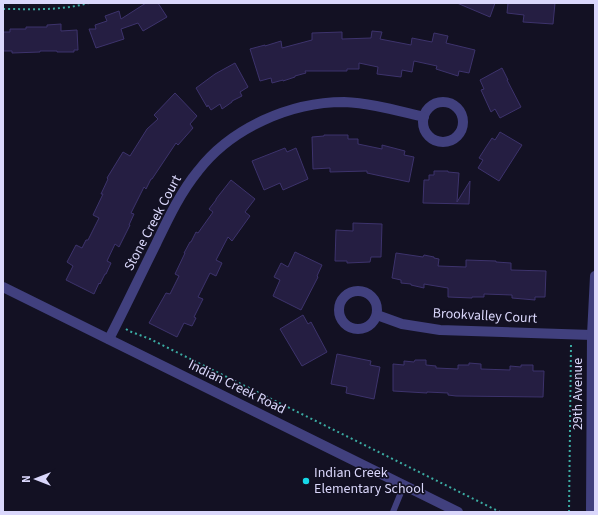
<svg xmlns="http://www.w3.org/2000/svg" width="598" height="515" font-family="'Source Sans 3',sans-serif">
<rect width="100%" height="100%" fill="#131123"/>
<g fill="#251e42" stroke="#3d336c">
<polygon points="146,3 158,3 167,17 143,31 138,23 121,29 124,39 96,48 89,29 96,29 95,25 107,21 105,16 119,11 121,19"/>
<polygon points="457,3 495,3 490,17"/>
<polygon points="508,3 555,3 553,24 523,22 524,15 507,13"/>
<polygon points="61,24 61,31 77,30 78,50 74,50 74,52 57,52 57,51 40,51 40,52 12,53 12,51 3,51 3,32 10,32 10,29 26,29 26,27 47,27 47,25"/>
<polygon points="372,31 382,32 380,39 411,45 412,38 432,42 434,33 448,36 446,43 475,50 469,73 459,71 458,76 436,69 437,66 414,61 412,72 402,70 401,77 377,74 378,67 359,63 359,69 347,69 347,71 305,71 306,73 295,76 295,77 283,81 283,80 272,83 271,78 260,81 250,49 265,45 265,46 281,41 282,48 312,40 312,33 342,32 342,39 371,38"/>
<polygon points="235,63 248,87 240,92 242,96 232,101 232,102 222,109 220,104 211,110 208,105 207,107 196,88 215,74"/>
<polygon points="502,68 508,80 507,80 521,107 500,118 495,109 491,112 481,90 484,89 480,80"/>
<polygon points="175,93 197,116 190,124 193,128 178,145 176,143 152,179 151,179 146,189 144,187 131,213 134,214 129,225 130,225 119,247 115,244 107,261 111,263 106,274 105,274 100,284 99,283 94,294 66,280 73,266 67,262 76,245 82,248 86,240 88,240 99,218 93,215 103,194 101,194 108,179 107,178 123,152 130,156 147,129 158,119 154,115"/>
<polygon points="500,132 522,145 499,181 478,168 483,160 479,158 486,147 492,138 495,140"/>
<polygon points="324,135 348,135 348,139 358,139 358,144 382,149 382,145 405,151 404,155 414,157 409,182 367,173 367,171 330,172 330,168 313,169 312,137 324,136"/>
<polygon points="285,148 287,152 296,148 308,179 283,190 280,183 264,190 252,161"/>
<polygon points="434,171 448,171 448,172 459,173 457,202 470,181 469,204 423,203 424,180 429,180 429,175 434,175"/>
<polygon points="231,180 255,199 245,212 250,216 232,241 228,237 216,260 222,263 216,276 210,273 198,297 203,299 194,317 196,318 192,326 184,323 177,337 149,323 166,293 170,294 179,276 175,274 185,253 184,253 190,242 191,242 196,232 198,233 213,212 209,209 216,200 216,199"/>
<polygon points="353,223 382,224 381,257 371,257 370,262 347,263 347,261 335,261 336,230 353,231"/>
<polygon points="295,252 322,265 317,276 318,277 301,310 273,296 280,280 274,277 281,263 288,267"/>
<polygon points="396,253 423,257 424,255 434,257 434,258 439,259 438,266 466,267 466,260 496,261 496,262 511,263 511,270 546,271 545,297 535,297 535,300 512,298 512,295 484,294 484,297 472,297 472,298 448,297 448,288 424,284 424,288 411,285 411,284 401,283 401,280 392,278"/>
<polygon points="303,315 308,324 311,322 327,352 302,366 280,329"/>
<polygon points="337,354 371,361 370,365 380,367 374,399 346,393 347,387 331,384"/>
<polygon points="415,360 426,360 426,365 436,366 436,368 458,369 458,365 469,365 469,363 481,364 481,369 510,370 510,366 521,367 521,365 533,365 533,371 544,371 543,397 456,396 448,395 448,393 427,392 427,393 393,391 393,364 404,365 404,361 414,362"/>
</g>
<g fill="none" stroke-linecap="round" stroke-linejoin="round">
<g stroke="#3baba2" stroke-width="2" stroke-dasharray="2 3" stroke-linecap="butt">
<path d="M3 9C33 9 59 11 89 3"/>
<polyline points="126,329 129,331 150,339 500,512"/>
<polyline points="569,512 571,345"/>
</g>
<polyline stroke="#41407e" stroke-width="6" points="393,512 404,485"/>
<g stroke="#41407e" stroke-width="10">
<circle cx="443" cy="122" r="20"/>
<circle cx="358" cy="310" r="19"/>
<polyline points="377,315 402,324 440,330 592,335"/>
<path d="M109 339C125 308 140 276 156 244 168 219 180 193 198 171 231 128 290 102 344 102 371 103 398 111 424 117"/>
</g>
<g stroke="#41407e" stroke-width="10">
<polyline points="3,287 458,512"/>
<polyline points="591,512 592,335 595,276"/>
</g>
</g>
<circle fill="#16d8e8" stroke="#131123" stroke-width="1.5" cx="306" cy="481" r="4"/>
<g text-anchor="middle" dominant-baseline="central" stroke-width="3.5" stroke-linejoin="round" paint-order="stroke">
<g font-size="14" fill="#dad7fb" stroke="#131123">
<text transform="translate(153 223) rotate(-62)">Stone Creek Court</text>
<text transform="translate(485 316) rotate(3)">Brookvalley Court</text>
<text transform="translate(237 387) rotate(26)">Indian Creek Road</text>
<text transform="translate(578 394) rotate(-90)">29th Avenue</text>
</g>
<g font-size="14" fill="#dad7fb" stroke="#131123" text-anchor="start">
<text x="314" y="473">Indian Creek<tspan x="314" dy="16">Elementary School</tspan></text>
</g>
</g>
<rect width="598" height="515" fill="none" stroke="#dad7fb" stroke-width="8"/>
<g transform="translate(36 479) rotate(270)" stroke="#131123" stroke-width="3" paint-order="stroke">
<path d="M0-3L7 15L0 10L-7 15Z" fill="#dad7fb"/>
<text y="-6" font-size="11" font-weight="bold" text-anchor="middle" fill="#dad7fb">N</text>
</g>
</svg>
